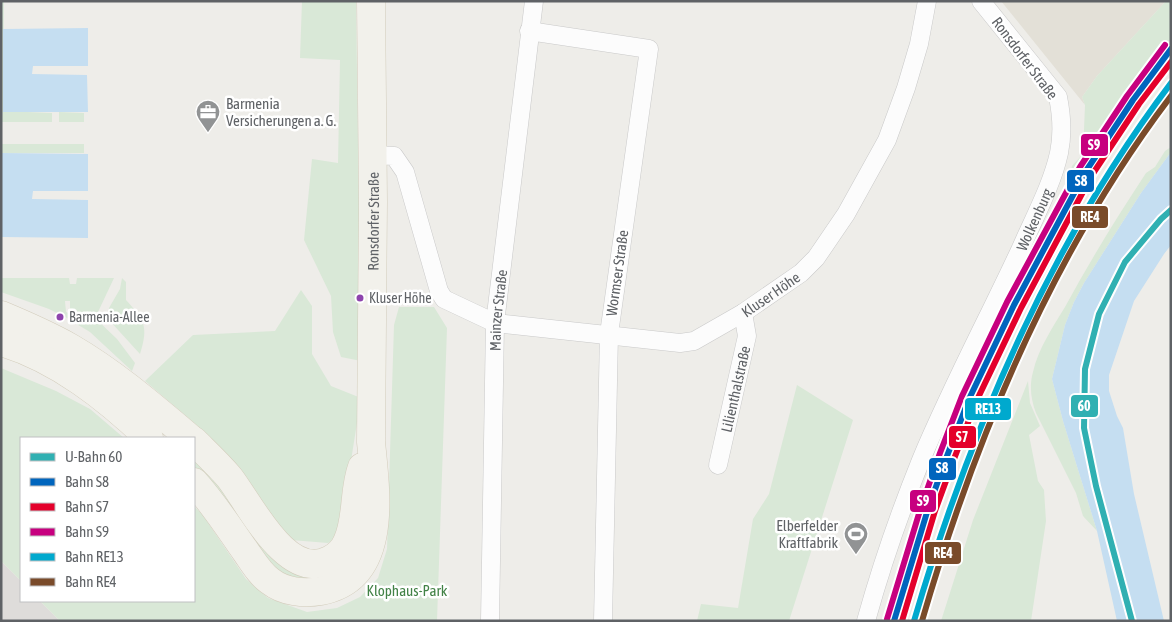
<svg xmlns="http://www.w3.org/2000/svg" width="1172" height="622" font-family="'Asap Condensed',sans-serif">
<rect width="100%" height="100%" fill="#eeede9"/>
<polygon fill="#e3e0d7" points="1001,1 1166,1 1097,76 1082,97 1085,105"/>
<polygon fill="#dedcda" points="1,561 21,581 21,601 40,601 60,621 1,621"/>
<g fill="#d9e8d7">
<polygon points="1,1 4,1 3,111 52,113 52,122 1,122"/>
<polygon points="302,1 356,1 361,361 341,357 333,332 331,296 304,240 312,159 338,163 340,60 300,58"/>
<polygon points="1166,1 1171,1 1171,39 1126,94 1049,227 1068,181 1072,166 1083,154 1085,105 1082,97 1097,76"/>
<polygon points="59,112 84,113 84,122 59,122"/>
<polygon points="1,144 84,144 84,153 2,153 1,255"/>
<path d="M1171 147V152L1141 193 1084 283 1074 302 1065 325 1052 379 1063 421 1097 531 1083 516 1076 493 1036 413C1031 400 1029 386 1033 372 1038 349 1053 327 1065 307 1090 261 1117 217 1146 173L1155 167 1165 151Z"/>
<polygon points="1,261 2,278 69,278 70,284 76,284 77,278 114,278 98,312 78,313 70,309 70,301 65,301 66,312 74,315 71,320 49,309 1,292"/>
<path d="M122 278 126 282V300C144 320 149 326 140 354L109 320V308L120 289Z"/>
<polygon points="301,290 312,306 312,354 331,386 361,398 339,536 328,543 291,540 200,428 145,381 193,335 275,331"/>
<polygon points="399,307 434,307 447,328 437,621 60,621 40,601 194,601 194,506 202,514 246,579 268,598 307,612 337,608 360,597 378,578 387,549 394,325"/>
<polygon points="80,318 96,319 117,339 135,363 132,371 90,332 75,323"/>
<polygon points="1,368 56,391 90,409 124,438 21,438 21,581 1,561"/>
<polygon points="1028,381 1030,403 1040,426 1029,435 1038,481 1044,490 1046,521 1031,621 941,621 973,520"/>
<polygon points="797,385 853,420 789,621 697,621 701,604 738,608 753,519 769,494"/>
<polygon points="194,454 286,568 293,573 310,576 357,558 309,583 276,571 201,474 194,467"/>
</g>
<g fill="#c5def1">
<polygon points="88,28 88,66 33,66 32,74 87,75 88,112 3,112 3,29"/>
<polygon points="1171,152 1171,245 1164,254 1134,301 1109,375 1109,391 1117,416 1123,428 1134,494 1164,621 1117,621 1097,531 1063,421 1052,379 1065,325 1074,302 1084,283 1141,193"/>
<polygon points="2,153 88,154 88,191 33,191 32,199 88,200 88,238 2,237"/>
</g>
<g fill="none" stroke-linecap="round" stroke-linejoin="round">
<defs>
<g id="minor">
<polyline points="529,31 649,49 609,334 603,621"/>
<path id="s1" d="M373 155 394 156 405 172 439 291 444 299 495 323 680 343 694 341 743 313 801 273 816 258 846 214 887 140 906 88 919 44 927 1"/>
<path id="s2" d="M718 465 747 336 743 313"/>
<path id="s3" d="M490 621 495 323 534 1"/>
<path id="s4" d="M866 621C881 567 900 512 921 460 951 388 988 319 1021 248 1034 218 1052 185 1059 153 1063 134 1062 117 1058 97L981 1"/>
</g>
<g id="primary">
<path d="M1 315C25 325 48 335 71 348 114 373 152 406 190 438"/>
<path d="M1 342C58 359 107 398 149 438"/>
<path d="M194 441C206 453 218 464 229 477 249 502 287 583 329 560 336 557 344 550 347 542 358 519 353 491 362 467"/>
<path id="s5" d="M194 482C214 504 229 528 246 552 253 562 260 574 270 581 284 592 304 594 321 591 389 578 376 493 371 442L373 202 371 1"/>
</g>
</defs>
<use href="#minor" stroke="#c9c9c9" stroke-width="19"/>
<use href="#primary" stroke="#d2ccbb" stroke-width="29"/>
<use href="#minor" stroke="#fcfcfc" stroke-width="18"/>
<use href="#primary" stroke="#f2f1eb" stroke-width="28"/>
<defs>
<polyline id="rail-1" points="894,621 928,509 947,456 969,399 1014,305 1086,171 1133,100 1171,49"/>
<polyline id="rail-2" points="902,621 935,511 954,459 976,402 1021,308 1092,175 1139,104 1171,62"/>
<polyline id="rail-3" points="887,619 921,507 940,453 962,396 1007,302 1080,167 1127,96 1165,45"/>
<path id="rail-4" d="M914 621C970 430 1050 243 1171 83"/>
<path id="rail-5" d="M922 621C976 435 1053 251 1171 96"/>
</defs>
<use href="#rail-1" stroke="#fff" stroke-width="10"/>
<use href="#rail-2" stroke="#fff" stroke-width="10"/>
<use href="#rail-3" stroke="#fff" stroke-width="10"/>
<use href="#rail-4" stroke="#fff" stroke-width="10"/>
<use href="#rail-5" stroke="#fff" stroke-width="10"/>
<use href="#rail-1" stroke="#0065bd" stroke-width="6"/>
<use href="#rail-2" stroke="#e4002b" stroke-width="6"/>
<use href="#rail-3" stroke="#c7007f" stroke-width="6"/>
<use href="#rail-4" stroke="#00a9ce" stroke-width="6"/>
<use href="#rail-5" stroke="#7a4b2a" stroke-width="6"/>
<defs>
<polyline id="metro-1" points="1132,621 1096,486 1084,428 1085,369 1099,314 1125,262 1161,219 1171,210"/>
</defs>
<use href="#metro-1" stroke="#fff" stroke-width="10"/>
<use href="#metro-1" stroke="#30b0b2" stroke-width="6"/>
</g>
<defs>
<symbol id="office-pin" viewBox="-11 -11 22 30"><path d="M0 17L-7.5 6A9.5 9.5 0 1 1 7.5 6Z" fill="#919394" stroke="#fff"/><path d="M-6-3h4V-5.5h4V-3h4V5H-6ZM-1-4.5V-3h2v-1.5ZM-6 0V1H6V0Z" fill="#fff"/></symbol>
<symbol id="stadium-pin" viewBox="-11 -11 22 30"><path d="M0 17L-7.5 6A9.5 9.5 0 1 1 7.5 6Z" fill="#919394" stroke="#fff"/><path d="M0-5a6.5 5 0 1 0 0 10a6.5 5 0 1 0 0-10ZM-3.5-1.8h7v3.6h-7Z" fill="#fff"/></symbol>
</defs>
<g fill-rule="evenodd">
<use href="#office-pin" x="194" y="98" width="28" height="38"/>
<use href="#stadium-pin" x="842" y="520" width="28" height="38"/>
</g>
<g fill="#8e44ad" stroke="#fff" stroke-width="2">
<circle cx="360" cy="298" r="4.5"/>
<circle cx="60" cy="317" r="4.5"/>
</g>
<g text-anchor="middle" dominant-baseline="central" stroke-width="5" stroke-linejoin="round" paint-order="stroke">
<g font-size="14" fill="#5f6266" stroke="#fff" text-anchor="start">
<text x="369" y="298">Kluser Höhe</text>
<text x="69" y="317">Barmenia-Allee</text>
</g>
<g font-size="15" fill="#5f6266" stroke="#fff">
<text transform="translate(1025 58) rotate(53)">Ronsdorfer Straße</text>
<text stroke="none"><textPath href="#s4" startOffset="436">Wolkenburg</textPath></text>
<text stroke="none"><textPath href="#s5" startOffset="574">Ronsdorfer Straße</textPath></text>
<text transform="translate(617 273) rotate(-82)">Wormser Straße</text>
<text stroke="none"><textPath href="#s1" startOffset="520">Kluser Höhe</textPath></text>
<text stroke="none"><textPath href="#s3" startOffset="311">Mainzer Straße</textPath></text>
<text stroke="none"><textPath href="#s2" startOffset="78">Lilienthalstraße</textPath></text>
</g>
<g font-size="15" fill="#5f6266" stroke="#fff" text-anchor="start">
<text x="226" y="103">Barmenia<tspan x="226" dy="17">Versicherungen a. G.</tspan></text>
<text x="838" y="525" text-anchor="end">Elberfelder<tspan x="838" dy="17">Kraftfabrik</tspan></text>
</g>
<g font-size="15" fill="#428246" stroke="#fff">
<text x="407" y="590">Klophaus-Park</text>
</g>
</g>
<g stroke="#fff" stroke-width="2">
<rect x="1080" y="133" width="29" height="24" rx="5" fill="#c7007f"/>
<rect x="1066" y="169" width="29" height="24" rx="5" fill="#0065bd"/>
<rect x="1071" y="205" width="38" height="24" rx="5" fill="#7a4b2a"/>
<rect x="1070" y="394" width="29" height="24" rx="5" fill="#30b0b2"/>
<rect x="964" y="397" width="48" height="24" rx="5" fill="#00a9ce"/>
<rect x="948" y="425" width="29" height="24" rx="5" fill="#e4002b"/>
<rect x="928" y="457" width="29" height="24" rx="5" fill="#0065bd"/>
<rect x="909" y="489" width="28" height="24" rx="5" fill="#c7007f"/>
<rect x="924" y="541" width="38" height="24" rx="5" fill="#7a4b2a"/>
</g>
<g font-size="14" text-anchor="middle" font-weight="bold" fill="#fff">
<text x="1094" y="150">S9</text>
<text x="1081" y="186">S8</text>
<text x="1090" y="222">RE4</text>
<text x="1084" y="411">60</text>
<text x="988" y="414">RE13</text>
<text x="962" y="442">S7</text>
<text x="942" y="473">S8</text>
<text x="923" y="506">S9</text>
<text x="943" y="558">RE4</text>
</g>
<rect width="1172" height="622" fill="none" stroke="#5f6266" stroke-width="5"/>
<rect x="20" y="437" width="175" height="165" fill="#ffffff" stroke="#bfc0c2"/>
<rect x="30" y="453" width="25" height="8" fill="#30b0b2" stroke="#bfc0c2"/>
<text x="65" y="462" font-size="15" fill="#5f6266">U-Bahn 60</text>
<rect x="30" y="478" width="25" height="8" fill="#0065bd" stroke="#bfc0c2"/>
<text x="65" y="487" font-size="15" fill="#5f6266">Bahn S8</text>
<rect x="30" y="503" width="25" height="8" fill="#e4002b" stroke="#bfc0c2"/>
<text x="65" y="512" font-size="15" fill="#5f6266">Bahn S7</text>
<rect x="30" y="528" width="25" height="8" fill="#c7007f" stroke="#bfc0c2"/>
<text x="65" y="537" font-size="15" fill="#5f6266">Bahn S9</text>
<rect x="30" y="553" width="25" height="8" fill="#00a9ce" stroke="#bfc0c2"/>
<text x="65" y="562" font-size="15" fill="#5f6266">Bahn RE13</text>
<rect x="30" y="578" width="25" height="8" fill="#7a4b2a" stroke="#bfc0c2"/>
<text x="65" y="587" font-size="15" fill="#5f6266">Bahn RE4</text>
</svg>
